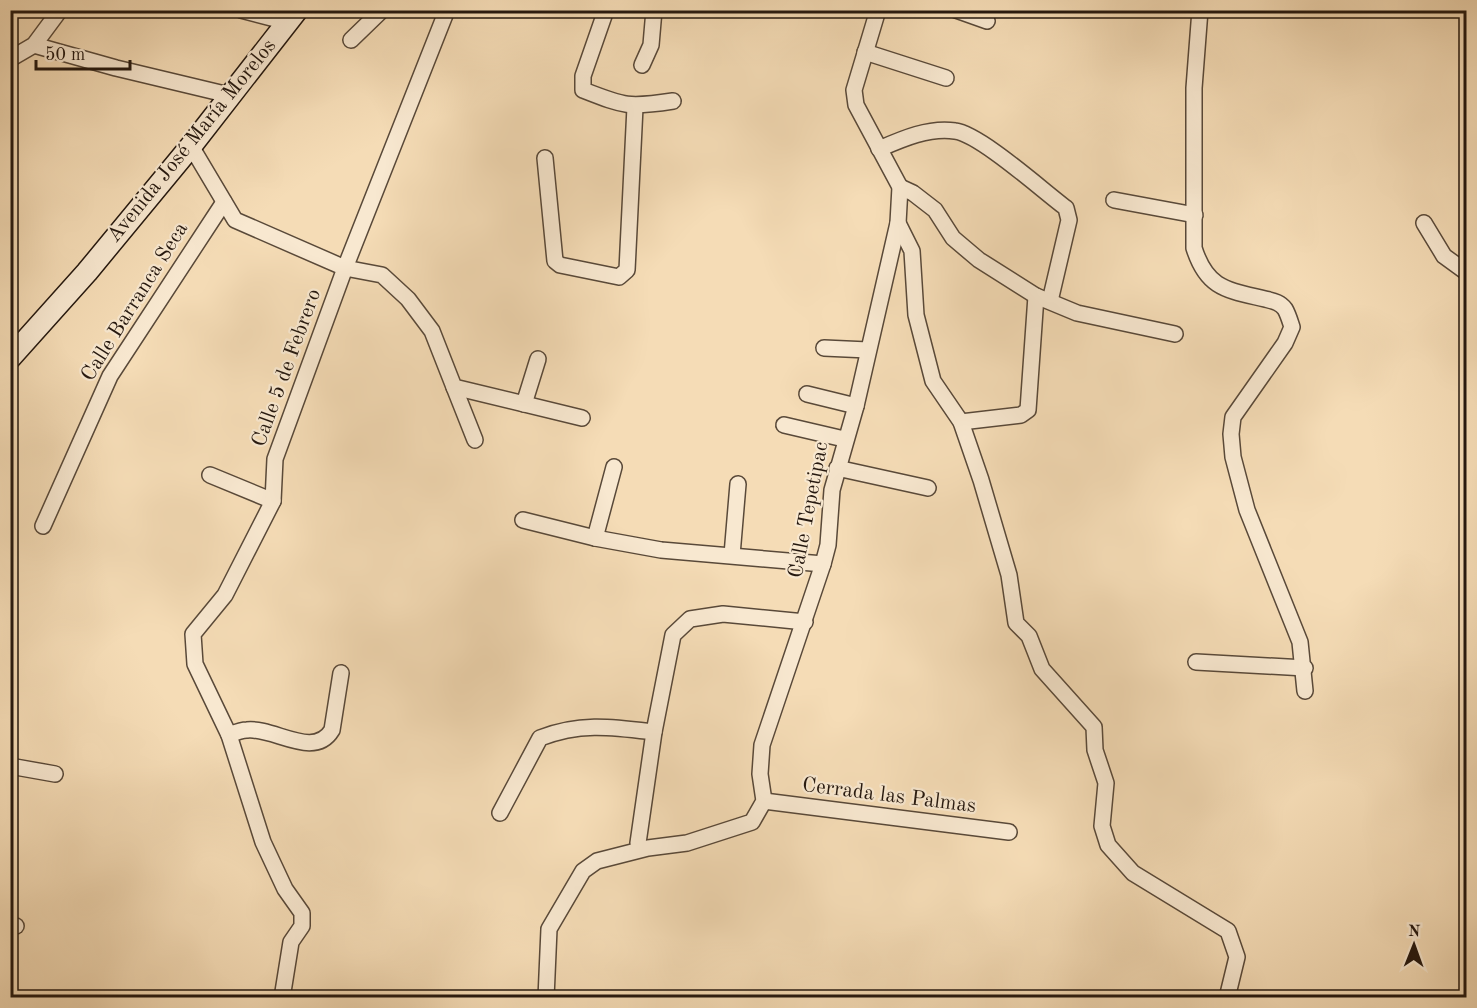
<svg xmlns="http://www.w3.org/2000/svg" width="1477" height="1008" font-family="'Old Standard TT',serif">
<rect width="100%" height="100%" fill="#f5dcb6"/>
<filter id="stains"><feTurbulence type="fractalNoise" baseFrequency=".00333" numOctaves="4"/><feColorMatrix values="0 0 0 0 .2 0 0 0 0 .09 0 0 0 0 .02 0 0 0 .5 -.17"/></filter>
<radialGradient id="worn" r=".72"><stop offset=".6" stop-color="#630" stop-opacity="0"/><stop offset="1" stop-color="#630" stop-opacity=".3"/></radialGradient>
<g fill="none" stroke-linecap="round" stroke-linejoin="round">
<defs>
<g id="street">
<polyline points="241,10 287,22"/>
<path d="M606 10 583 76V90C624 106 628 108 673 101"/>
<polyline points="956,10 987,21"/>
<path d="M1200 10 1194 88V248C1207 289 1227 290 1265 299 1273 301 1280 302 1285 309 1288 314 1290 321 1292 327L1285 343 1233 417 1231 434 1233 457 1247 510 1300 642 1305 691"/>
<polyline points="351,40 382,10"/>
<polyline points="34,45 116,68 229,95"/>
<polyline points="865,52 946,78"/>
<polyline points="10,59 34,45 60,10"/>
<polyline points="642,65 651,45 654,10"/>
<polyline points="191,146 235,220 345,268 382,275 408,299 432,331 454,387 582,418"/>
<path d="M879 149C902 139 929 127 955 131 980 134 1043 191 1066 208L1069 220 1050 301"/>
<polyline points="545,158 555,261 560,265 619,277 627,270 635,107"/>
<polyline points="900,187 913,193 935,210 953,238 979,260 1036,296 1077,313 1175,334"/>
<polyline points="1114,200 1195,215"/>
<polyline points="898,223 912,251 916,315 933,381 961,422 981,480 1009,575 1016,623 1029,636 1042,669 1094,727 1095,750 1106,783 1102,826 1108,845 1133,873 1228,931 1237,957 1227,998"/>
<polyline points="1424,223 1444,256 1466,272"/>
<polyline points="824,348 868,350"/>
<polyline points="454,387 475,440"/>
<polyline points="807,394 856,406"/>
<polyline points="524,404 538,359"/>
<polyline points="961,422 1021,415 1028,410 1036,296"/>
<polyline points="784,425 844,439"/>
<polyline points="837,468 928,488"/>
<polyline points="210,475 273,501"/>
<polyline points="523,520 595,538 661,550 823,564"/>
<polyline points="43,526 110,376 224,202"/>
<polyline points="595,538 614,467"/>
<polyline points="732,555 738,484"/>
<polyline points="1196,662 1305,668"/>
<path d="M229 735C234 733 241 730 247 730 274 727 314 760 332 730L341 673"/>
<polyline points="10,766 55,774"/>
<polyline points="764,801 1009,832"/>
<path d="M500 813 540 738C580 722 613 727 654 732"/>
<polyline points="638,843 654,732 673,635 690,619 723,614 805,622"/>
<polyline points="10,926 16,926"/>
<polyline points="282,998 291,942 302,926 302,913 285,889 263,842 229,735 195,664 193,634 225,595 273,501 275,459 345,268 447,10"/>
<polyline points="546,998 549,929 583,871 597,861 648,848 687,843 752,822 764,801 760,774 762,745 823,564 828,545 832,490 856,406 898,223 900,187 856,105 854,90 878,10"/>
</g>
<polyline id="secondary" points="10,358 87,272 191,146 297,10"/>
</defs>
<use href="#street" stroke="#594939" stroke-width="18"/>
<use href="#secondary" stroke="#25180f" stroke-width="24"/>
<use href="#street" stroke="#f8e8d0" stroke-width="15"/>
<use href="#secondary" stroke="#f8e8d0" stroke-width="21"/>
</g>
<g text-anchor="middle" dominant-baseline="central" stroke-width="4.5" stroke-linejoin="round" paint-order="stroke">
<g font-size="21" fill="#25180f" stroke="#f8e8d0">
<text transform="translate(192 141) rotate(-51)">Avenida José María Morelos</text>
<text transform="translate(135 302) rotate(-58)">Calle Barranca Seca</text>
<text transform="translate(287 368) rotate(-70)">Calle 5 de Febrero</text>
<text transform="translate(809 510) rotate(-79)">Calle Tepetipac</text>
<text transform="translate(889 796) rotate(7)">Cerrada las Palmas</text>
</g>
</g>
<rect width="1477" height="1008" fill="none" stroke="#f5dcb6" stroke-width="36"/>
<rect x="12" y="12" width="1453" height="984" fill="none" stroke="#25180f" stroke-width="3"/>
<rect x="18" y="18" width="1441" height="972" fill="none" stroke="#25180f" stroke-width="1.5"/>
<g transform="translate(1414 945) rotate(1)" stroke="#f8e8d0" stroke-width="4.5" paint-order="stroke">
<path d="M0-4.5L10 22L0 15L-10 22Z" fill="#25180f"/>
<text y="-9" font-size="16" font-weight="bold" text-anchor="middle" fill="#25180f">N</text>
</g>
<path d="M36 60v9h94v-9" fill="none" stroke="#25180f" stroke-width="3"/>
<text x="45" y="60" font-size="18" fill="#25180f" stroke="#f8e8d0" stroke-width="4.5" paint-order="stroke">50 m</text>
<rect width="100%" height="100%" filter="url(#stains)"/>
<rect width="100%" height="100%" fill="url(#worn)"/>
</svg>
